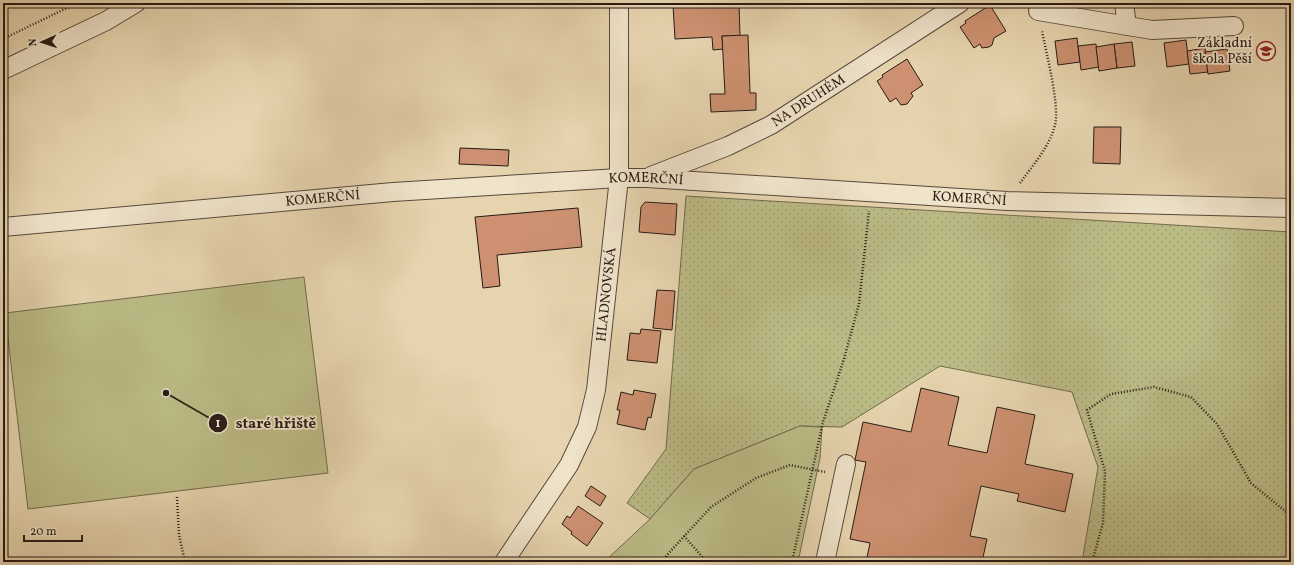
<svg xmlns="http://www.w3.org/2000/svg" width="1294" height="565" font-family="Vollkorn,serif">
<defs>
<pattern id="grass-dots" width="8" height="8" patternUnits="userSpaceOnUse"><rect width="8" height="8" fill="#bbbb86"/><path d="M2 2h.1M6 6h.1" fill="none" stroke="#a1a073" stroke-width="1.8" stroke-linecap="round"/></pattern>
</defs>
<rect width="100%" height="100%" fill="#e6d4ae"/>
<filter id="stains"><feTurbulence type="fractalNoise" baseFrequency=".005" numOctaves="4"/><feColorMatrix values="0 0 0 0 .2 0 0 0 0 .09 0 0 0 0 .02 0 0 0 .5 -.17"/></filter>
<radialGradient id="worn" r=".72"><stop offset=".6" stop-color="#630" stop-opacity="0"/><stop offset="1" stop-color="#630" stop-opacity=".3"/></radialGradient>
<polygon fill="url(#grass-dots)" stroke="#716b4e" points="686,196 1291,232 1291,562 1082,562 1098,467 1072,392 940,366 842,427 800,426 694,469 650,519 627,503 666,449"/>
<g fill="#bbbb86" stroke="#716b4e">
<polygon points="304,277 328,473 28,509 5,313"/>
<polygon points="800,426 822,427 820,458 798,562 604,562 650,519 694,469"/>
</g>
<g fill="#cd9171" stroke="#271b16">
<polygon points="707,3 739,3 740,36 722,36 723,49 713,50 712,37 675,39 673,5"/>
<polygon points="990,5 1006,31 994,38 992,45 989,47 982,48 980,44 974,48 960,27 966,23 965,21"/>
<polygon points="748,35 750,93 756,93 756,110 711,112 710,94 725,94 722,36"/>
<polygon points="1077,38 1080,62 1058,65 1055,41"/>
<polygon points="1186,40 1189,64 1167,67 1164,43"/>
<polygon points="1132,42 1135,66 1117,68 1114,44"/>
<polygon points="1096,44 1099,67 1081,70 1078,46"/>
<polygon points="1114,44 1117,68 1099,71 1096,47"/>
<polygon points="1205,48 1208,72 1190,74 1187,51"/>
<polygon points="1227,49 1230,71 1208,74 1205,52"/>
<polygon points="907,59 923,85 911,93 913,96 907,104 901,105 896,98 890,102 877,81 883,77 882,75"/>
<polygon points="1094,127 1121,127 1120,164 1093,163"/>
<polygon points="460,148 509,150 508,166 459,164"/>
<polygon points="645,202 677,204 675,235 639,232 641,207"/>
<polygon points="578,208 582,247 497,255 500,286 483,288 475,217"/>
<polygon points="657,290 675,291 672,330 653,328"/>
<polygon points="641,329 661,331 657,363 627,360 630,333 640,334"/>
<polygon points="921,388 959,397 948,445 987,453 997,407 1035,415 1025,464 1073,474 1065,512 1017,501 1019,494 981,486 970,536 987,539 982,562 866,562 870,543 850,539 866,462 855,460 863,422 911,432"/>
<polygon points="634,390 656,394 651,418 648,417 645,430 617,424 620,410 617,410 621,392 633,395"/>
<polygon points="591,486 606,496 600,506 585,496"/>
<polygon points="578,506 603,523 587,546 571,534 572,532 562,524 567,516 570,518"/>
</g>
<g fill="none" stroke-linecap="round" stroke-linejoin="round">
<defs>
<g id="minor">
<polyline points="1124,3 1127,26"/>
<polyline points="1038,11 1152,30 1234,26"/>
<polyline points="3,70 106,21 136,3"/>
<path id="s1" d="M651 176 728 146 771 125 960 3"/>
<path id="s2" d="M3 227 393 192 619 178H647L1007 201 1291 208"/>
<path id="s3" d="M504 562 569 465 587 427 596 390 619 178V3"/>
<polyline points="825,562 846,464"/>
</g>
</defs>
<use href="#minor" stroke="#57493c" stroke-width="20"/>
<g stroke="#271b16" stroke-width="2.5" stroke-dasharray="1 2" stroke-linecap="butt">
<polyline points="3,39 77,3"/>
<path d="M1020 183C1033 165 1050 146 1055 125 1060 106 1046 52 1042 31"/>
<polyline points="177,497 179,535 185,562"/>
<polyline points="684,536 707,562"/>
<polyline points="663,562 667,555 711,507 756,478 790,465 825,472"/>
<polyline points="792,562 823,422 844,359 859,304 869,211"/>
<polyline points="1092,562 1103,523 1105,471 1087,410 1111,394 1154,387 1191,397 1217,424 1251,483 1291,516"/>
</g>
<use href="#minor" stroke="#efe3ca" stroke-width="18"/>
</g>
<defs>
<symbol id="school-ring" viewBox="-11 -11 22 22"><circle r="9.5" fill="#efe3ca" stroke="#8f2418" stroke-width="1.5"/><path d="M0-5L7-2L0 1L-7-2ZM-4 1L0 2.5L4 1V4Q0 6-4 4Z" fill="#8f2418"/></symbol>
</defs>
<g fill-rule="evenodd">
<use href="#school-ring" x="1255" y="40" width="22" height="22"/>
</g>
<g text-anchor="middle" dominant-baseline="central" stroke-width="3.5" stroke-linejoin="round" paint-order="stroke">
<g font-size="14" fill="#271b16" stroke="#efe3ca" text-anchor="end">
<text x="1252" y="43">Základní<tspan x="1252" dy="16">škola Pěší</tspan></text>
</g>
<g font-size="14" fill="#271b16" stroke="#efe3ca">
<text stroke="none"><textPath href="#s1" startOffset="175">NA DRUHÉM</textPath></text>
<text stroke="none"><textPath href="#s2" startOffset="645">KOMERČNÍ</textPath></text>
<text stroke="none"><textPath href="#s2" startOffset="321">KOMERČNÍ</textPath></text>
<text stroke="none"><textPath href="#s2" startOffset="969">KOMERČNÍ</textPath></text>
<text stroke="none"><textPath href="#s3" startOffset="293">HLADNOVSKÁ</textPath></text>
</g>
</g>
<path fill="none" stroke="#271b16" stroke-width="1.5" d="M166 393L218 423"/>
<g fill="#271b16" stroke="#efe3ca" stroke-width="1.5">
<circle cx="166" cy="393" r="4"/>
<circle cx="218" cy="423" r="10"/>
</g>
<g font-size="12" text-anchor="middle" font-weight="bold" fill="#fff">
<text x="218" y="427">1</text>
</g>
<g font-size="15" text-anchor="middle" font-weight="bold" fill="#271b16" stroke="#efe3ca" stroke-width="3.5" stroke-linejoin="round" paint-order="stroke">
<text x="276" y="428">staré hřiště</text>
</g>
<rect width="1294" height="565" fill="none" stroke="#e6d4ae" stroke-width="16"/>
<rect x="4" y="4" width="1286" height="557" fill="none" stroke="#271b16" stroke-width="2"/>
<rect x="8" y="8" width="1278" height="549" fill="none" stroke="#271b16"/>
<g transform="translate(42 42) rotate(267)" stroke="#efe3ca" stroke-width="3" paint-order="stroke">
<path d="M0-3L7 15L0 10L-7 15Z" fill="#271b16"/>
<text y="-6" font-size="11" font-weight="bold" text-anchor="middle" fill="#271b16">N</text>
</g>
<path d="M24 535v6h58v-6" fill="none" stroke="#271b16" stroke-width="2"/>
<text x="30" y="535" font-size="12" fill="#271b16" stroke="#efe3ca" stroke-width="3" paint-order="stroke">20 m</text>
<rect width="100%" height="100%" filter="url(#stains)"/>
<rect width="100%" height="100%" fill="url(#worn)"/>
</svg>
